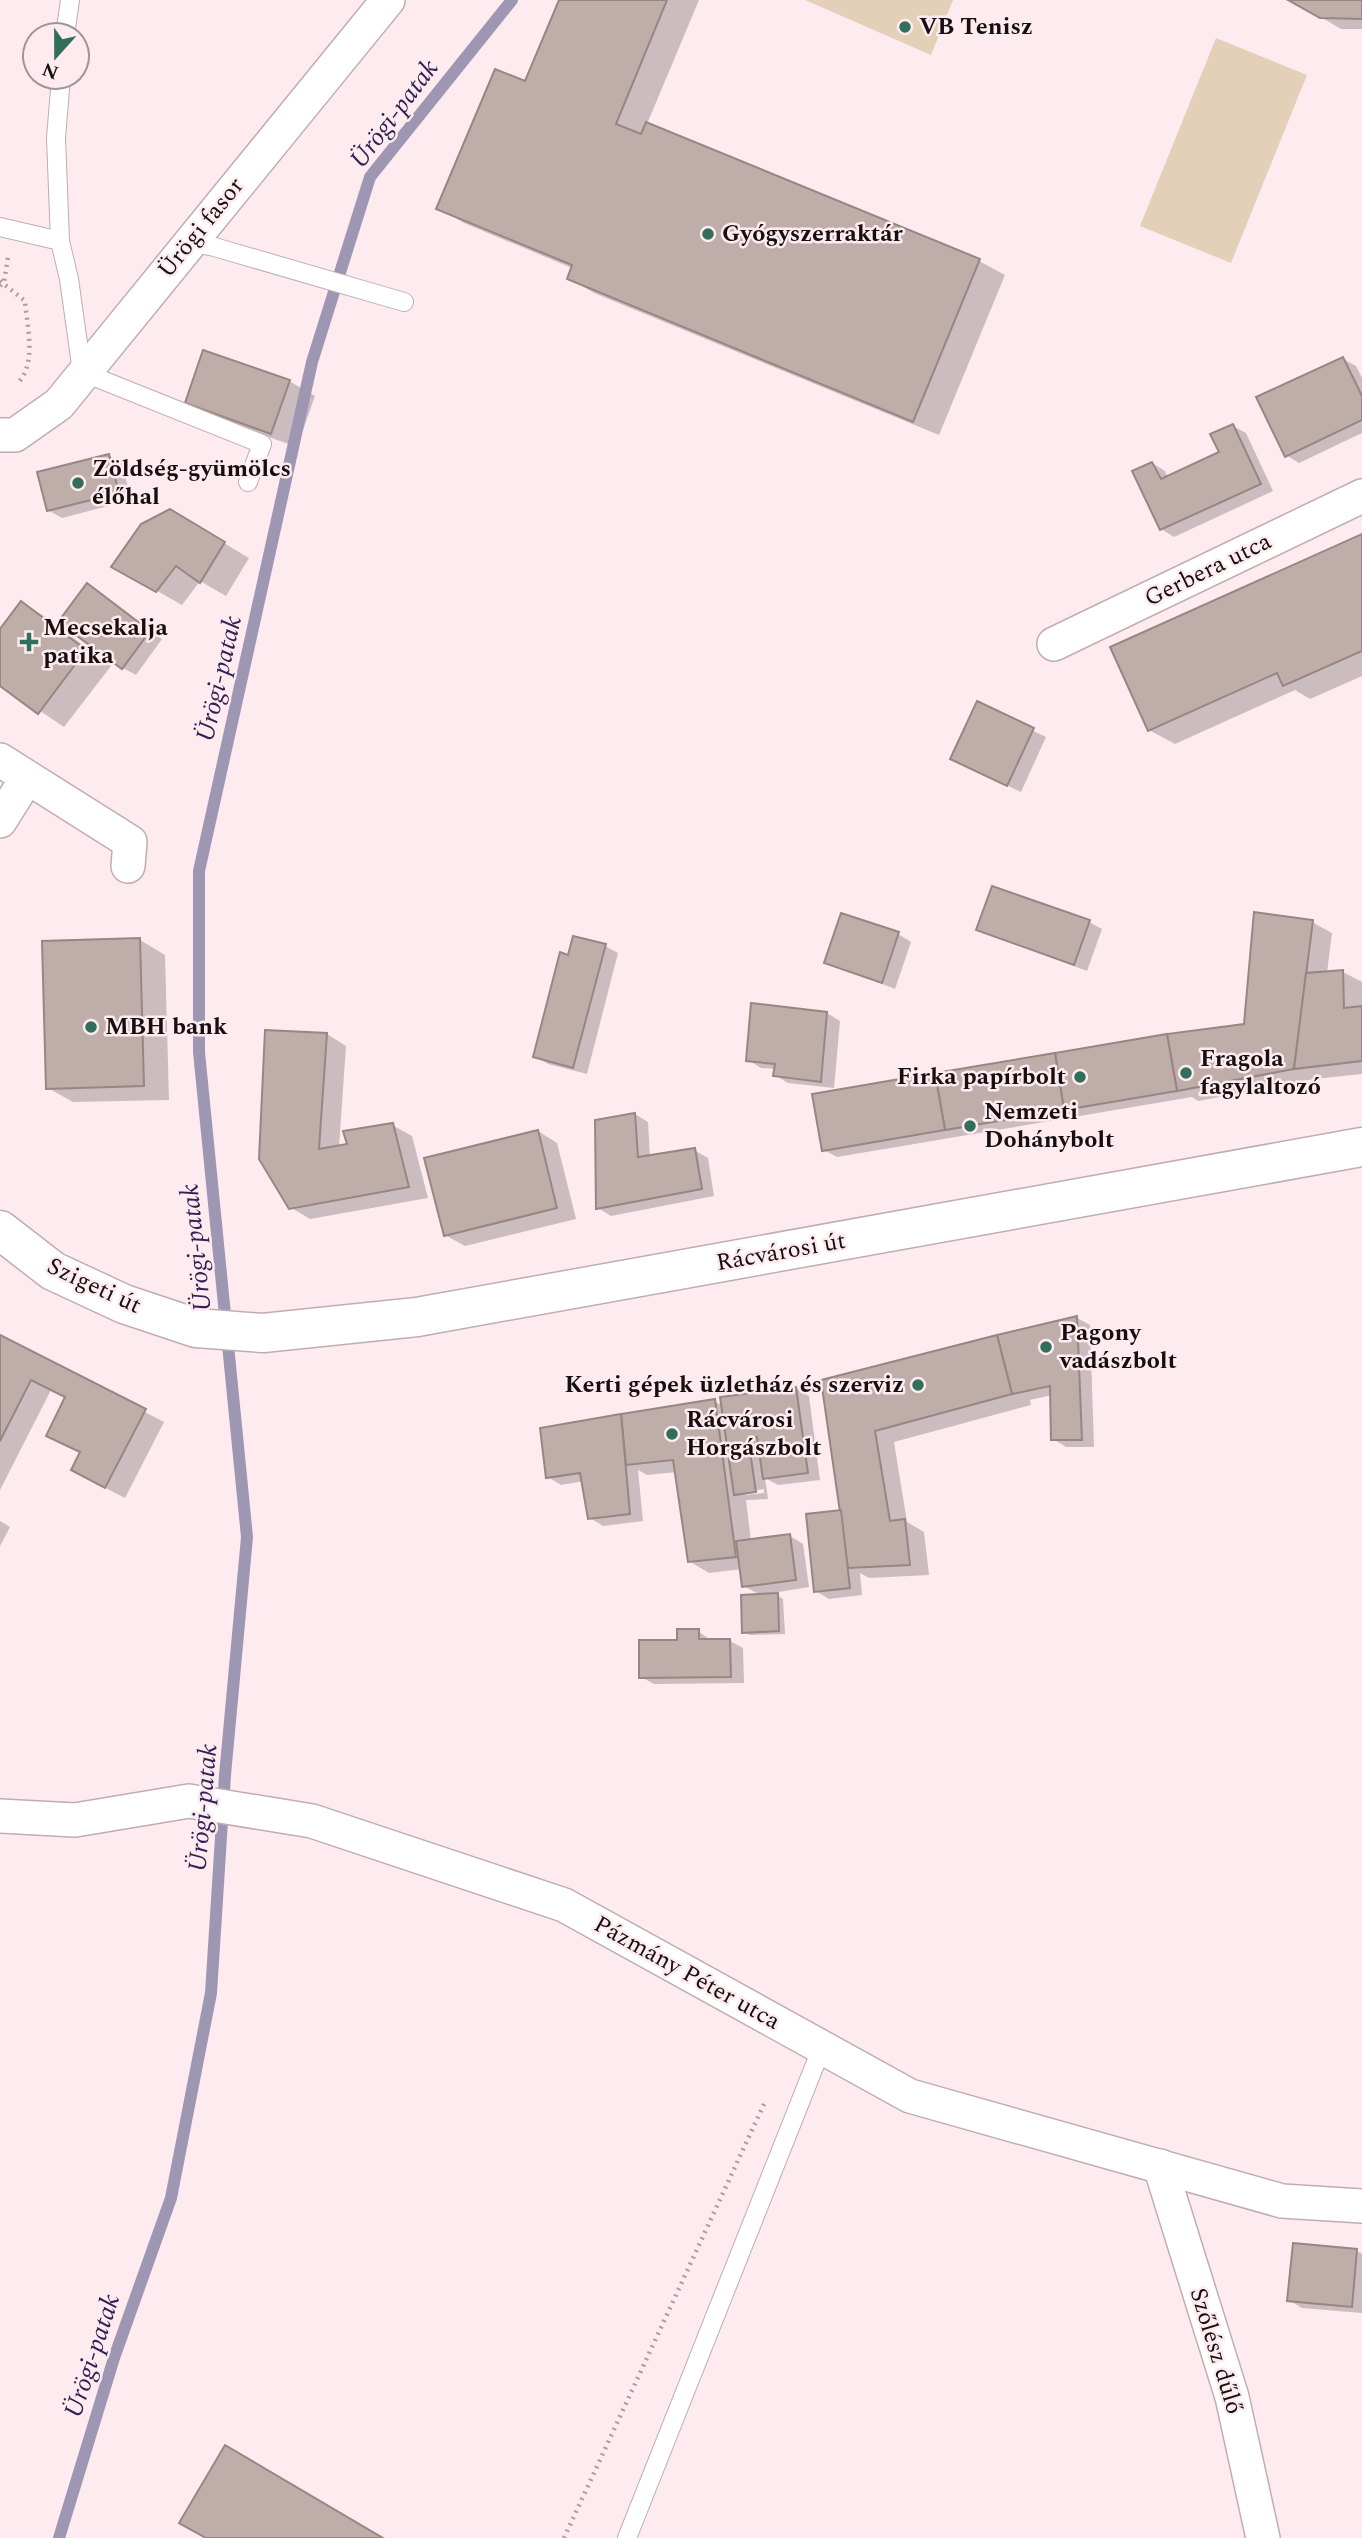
<svg xmlns="http://www.w3.org/2000/svg" width="1362" height="2538" font-family="Spectral,serif">
<rect width="100%" height="100%" fill="#feebf0"/>
<g fill="#e4cfb8">
<polygon points="805,0 953,0 931,55"/>
<polygon points="1216,38 1307,75 1231,263 1140,226"/>
</g>
<g fill="#0003" fill-rule="evenodd">
<polygon points="561,0 699,0 647,124 979,261 1005,275 939,435 594,293 569,278 572,268 464,223 439,208 526,83"/>
<polygon points="1292,0 1362,0 1362,29 1341,29"/>
<polygon points="1343,359 1356,366 1362,378 1362,433 1299,463 1286,455"/>
<polygon points="289,381 315,396 297,447 213,417 187,403"/>
<polygon points="1233,426 1246,433 1273,491 1174,537 1161,529 1152,463 1165,471 1168,478 1221,453"/>
<polygon points="109,456 122,463 131,500 62,518 48,510"/>
<polygon points="170,511 249,558 226,596 200,581 182,605 113,566"/>
<polygon points="1362,536 1362,676 1310,699 1295,690 1175,744 1149,730"/>
<polygon points="87,585 162,639 136,675 123,668"/>
<polygon points="22,603 47,618 111,666 64,727 0,684 0,631"/>
<polygon points="978,704 1046,737 1021,792 965,766"/>
<polygon points="1089,922 1102,929 1087,971 978,930"/>
<polygon points="1312,922 1332,933 1327,973 1343,972 1362,982 1362,1074 1314,1079 1198,1101 1192,1097 837,1157 824,1150 1245,1025"/>
<polygon points="898,934 911,942 895,989 826,962"/>
<polygon points="140,940 165,955 169,1100 73,1102 48,1088"/>
<polygon points="605,946 618,953 587,1074 548,1064 535,1056 569,957"/>
<polygon points="753,1005 827,1013 840,1021 834,1088 788,1083 775,1075 776,1069 761,1068 748,1060"/>
<polygon points="327,1034 346,1046 339,1147 392,1125 412,1136 428,1198 310,1219 290,1207"/>
<polygon points="635,1114 648,1122 650,1157 694,1150 708,1158 714,1196 611,1216 598,1208"/>
<polygon points="538,1131 557,1143 576,1219 465,1246 445,1235"/>
<polygon points="1077,1318 1090,1325 1094,1447 1066,1447 1053,1439 1052,1395 1030,1400 1031,1405 894,1442 907,1522 924,1532 929,1575 869,1578 860,1573 862,1595 829,1599 816,1591 841,1512 823,1381"/>
<polygon points="0,1337 164,1422 125,1498 92,1481 82,1453 67,1446 67,1398 51,1390 0,1490"/>
<path d="M796 1388 809 1396 820 1480 778 1485 765 1478 768 1499 746 1500 751 1541 790 1536 803 1544 809 1587 760 1595 744 1586 742 1569 709 1573 689 1561 677 1472 647 1475 638 1470 643 1521 603 1526 590 1518 584 1481 561 1485 548 1477 542 1430 714 1401 723 1406ZM764 1489V1493L745 1495V1492Z"/>
<polygon points="0,1521 10,1527 0,1546"/>
<polygon points="777,1595 783,1599 785,1634 750,1635 744,1632"/>
<polygon points="698,1631 712,1641 730,1641 743,1648 744,1683 654,1684 641,1677 679,1641"/>
<polygon points="1357,2251 1362,2254 1362,2313 1302,2308 1289,2300"/>
</g>
<g fill="none" stroke-linecap="round" stroke-linejoin="round">
<polyline stroke="#9e97b3" stroke-width="12" points="59,2538 114,2358 171,2198 211,1993 225,1775 247,1537 199,1052 199,871 312,362 370,177 512,0"/>
</g>
<g fill="#bfada9" stroke="#978681" stroke-width="2">
<polygon points="559,0 667,0 616,124 641,134 646,122 980,259 913,422 567,279 572,265 436,209 495,69 525,81"/>
<polygon points="1288,0 1362,0 1362,19 1320,18"/>
<polygon points="203,350 290,380 271,434 185,403"/>
<polygon points="1343,357 1362,396 1362,420 1285,457 1256,397"/>
<polygon points="1233,424 1261,484 1160,530 1132,471 1152,462 1161,479 1219,452 1210,434"/>
<polygon points="109,454 119,493 47,511 37,472"/>
<polygon points="170,509 225,542 200,583 176,566 156,592 111,567 141,524"/>
<polygon points="1362,534 1362,651 1283,686 1277,673 1148,731 1110,647"/>
<polygon points="87,583 150,631 122,669 58,622"/>
<polygon points="21,601 86,650 38,714 0,686 0,629"/>
<polygon points="977,701 1034,728 1007,786 950,759"/>
<polygon points="992,886 1090,920 1074,965 976,930"/>
<polygon points="1254,912 1313,920 1294,1069 1177,1091 1167,1034 1244,1024"/>
<polygon points="841,913 899,932 882,983 824,963"/>
<polygon points="573,936 606,944 573,1068 533,1057 560,952 568,955"/>
<polygon points="140,938 144,1086 46,1089 42,941"/>
<polygon points="1343,970 1344,1008 1362,1006 1362,1061 1294,1069 1306,973"/>
<polygon points="751,1003 827,1012 821,1082 773,1076 775,1064 746,1061"/>
<polygon points="265,1030 327,1033 319,1149 347,1144 343,1131 393,1123 409,1187 289,1209 259,1159"/>
<polygon points="1167,1034 1177,1091 1064,1110 1055,1053"/>
<polygon points="1055,1053 1064,1110 945,1130 935,1073"/>
<polygon points="935,1073 945,1130 822,1151 812,1094"/>
<polygon points="635,1113 638,1157 695,1148 702,1189 596,1209 595,1120"/>
<polygon points="538,1130 557,1208 444,1236 424,1158"/>
<polygon points="1077,1316 1082,1440 1051,1440 1050,1386 1012,1394 997,1335"/>
<polygon points="0,1335 146,1409 105,1488 71,1470 80,1452 46,1436 65,1397 31,1380 0,1441"/>
<polygon points="997,1335 1012,1394 875,1431 890,1521 905,1519 910,1565 848,1568 821,1380"/>
<polygon points="796,1387 808,1473 763,1479 757,1437 748,1438 756,1492 734,1495 720,1397"/>
<polygon points="715,1399 736,1557 688,1562 673,1460 626,1465 621,1414"/>
<polygon points="621,1414 630,1514 588,1519 580,1473 546,1478 540,1428"/>
<polygon points="841,1510 850,1588 814,1592 806,1514"/>
<polygon points="790,1534 796,1580 742,1587 736,1541"/>
<polygon points="778,1593 779,1631 742,1633 741,1595"/>
<polygon points="677,1629 699,1629 699,1639 730,1639 731,1677 639,1678 639,1640 677,1640"/>
<polygon points="1293,2243 1357,2249 1352,2307 1287,2301"/>
<polygon points="225,2445 383,2538 206,2538 179,2523"/>
</g>
<g fill="none" stroke-linecap="round" stroke-linejoin="round">
<defs>
<g id="service">
<polyline points="65,35 70,0"/>
<polyline points="61,77 56,138 60,241 69,279 82,372 262,444 248,482"/>
<polyline points="0,227 60,241"/>
<polyline points="188,243 211,246 404,302"/>
<polyline points="627,2538 822,2047"/>
</g>
<g id="minor">
<polyline points="0,435 15,435 59,404 388,0"/>
<polyline points="1054,644 1362,496"/>
<polyline points="0,760 130,842 128,866"/>
<polyline points="0,821 27,778"/>
<polyline points="0,1816 75,1820 189,1801 312,1821 564,1905 910,2096 1282,2201 1362,2206"/>
<polyline points="1160,2166 1232,2397 1263,2538"/>
</g>
<polyline id="tertiary" points="0,1230 53,1271 124,1304 196,1328 263,1333 417,1317 1362,1147"/>
</defs>
<use href="#service" stroke="#c0adb2" stroke-width="20"/>
<use href="#minor" stroke="#c0adb2" stroke-width="36"/>
<use href="#tertiary" stroke="#c0adb2" stroke-width="41"/>
<g stroke="#ab9da1" stroke-width="4.5" stroke-dasharray="2 5" stroke-linecap="butt">
<path d="M0 281 25 301C27 327 37 362 18 383"/>
<polyline points="0,286 4,282 8,257"/>
<polyline points="564,2538 764,2104"/>
</g>
<use href="#service" stroke="#fff" stroke-width="18"/>
<use href="#minor" stroke="#fff" stroke-width="33"/>
<use href="#tertiary" stroke="#fff" stroke-width="38"/>
</g>
<g fill="#316f5c" stroke="#feebf0" stroke-width="2.5">
<circle cx="905" cy="27" r="7"/>
<circle cx="708" cy="234" r="7"/>
<circle cx="78" cy="483" r="7"/>
<path d="M25.5 631.5h7v7h7v7h-7v7h-7v-7h-7v-7h7z"/>
<circle cx="91" cy="1027" r="7"/>
<circle cx="1186" cy="1073" r="7"/>
<circle cx="1080" cy="1077" r="7"/>
<circle cx="970" cy="1126" r="7"/>
<circle cx="1046" cy="1347" r="7"/>
<circle cx="918" cy="1385" r="7"/>
<circle cx="672" cy="1434" r="7"/>
</g>
<g text-anchor="middle" dominant-baseline="central" stroke-width="5" stroke-linejoin="round" paint-order="stroke">
<g font-size="24" font-weight="bold" fill="#150f11" stroke="#feebf0" text-anchor="start">
<text x="919" y="27">VB Tenisz</text>
<text x="722" y="234">Gyógyszerraktár</text>
<text x="92" y="469">Zöldség-gyümölcs<tspan x="92" dy="28">élőhal</tspan></text>
<text x="43" y="628">Mecsekalja<tspan x="43" dy="28">patika</tspan></text>
<text x="105" y="1027">MBH bank</text>
<text x="1200" y="1059">Fragola<tspan x="1200" dy="28">fagylaltozó</tspan></text>
<text x="1066" y="1077" text-anchor="end">Firka papírbolt</text>
<text x="984" y="1112">Nemzeti<tspan x="984" dy="28">Dohánybolt</tspan></text>
<text x="1060" y="1333">Pagony<tspan x="1060" dy="28">vadászbolt</tspan></text>
<text x="904" y="1385" text-anchor="end">Kerti gépek üzletház és szerviz</text>
<text x="686" y="1420">Rácvárosi<tspan x="686" dy="28">Horgászbolt</tspan></text>
</g>
<g font-size="24" fill="#150f11" stroke="#feebf0">
<text transform="translate(201 228) rotate(-51)">Ürögi fasor</text>
<text transform="translate(1208 570) rotate(-26)">Gerbera utca</text>
<text transform="translate(781 1252) rotate(-10)">Rácvárosi út</text>
<text transform="translate(94 1286) rotate(25)">Szigeti út</text>
<text transform="translate(687 1973) rotate(29)">Pázmány Péter utca</text>
<text transform="translate(1216 2351) rotate(73)">Szőlész dűlő</text>
</g>
<g font-size="26" font-style="italic" fill="#302253" stroke="#feebf0">
<text transform="translate(394 114) rotate(-53)">Ürögi-patak</text>
<text transform="translate(219 679) rotate(-77)">Ürögi-patak</text>
<text transform="translate(196 1248) rotate(-96)">Ürögi-patak</text>
<text transform="translate(203 1808) rotate(-85)">Ürögi-patak</text>
<text transform="translate(92 2356) rotate(-72)">Ürögi-patak</text>
</g>
</g>
<g transform="translate(56 56) rotate(201)"><circle r="33" fill="#feebf0" stroke="#a19397" stroke-width="2"/>
<path d="M0-5L12 26L0 18L-12 26Z" fill="#316f5c"/>
<text y="-10" font-size="19" font-weight="bold" text-anchor="middle" fill="#150f11">N</text>
</g>
</svg>
